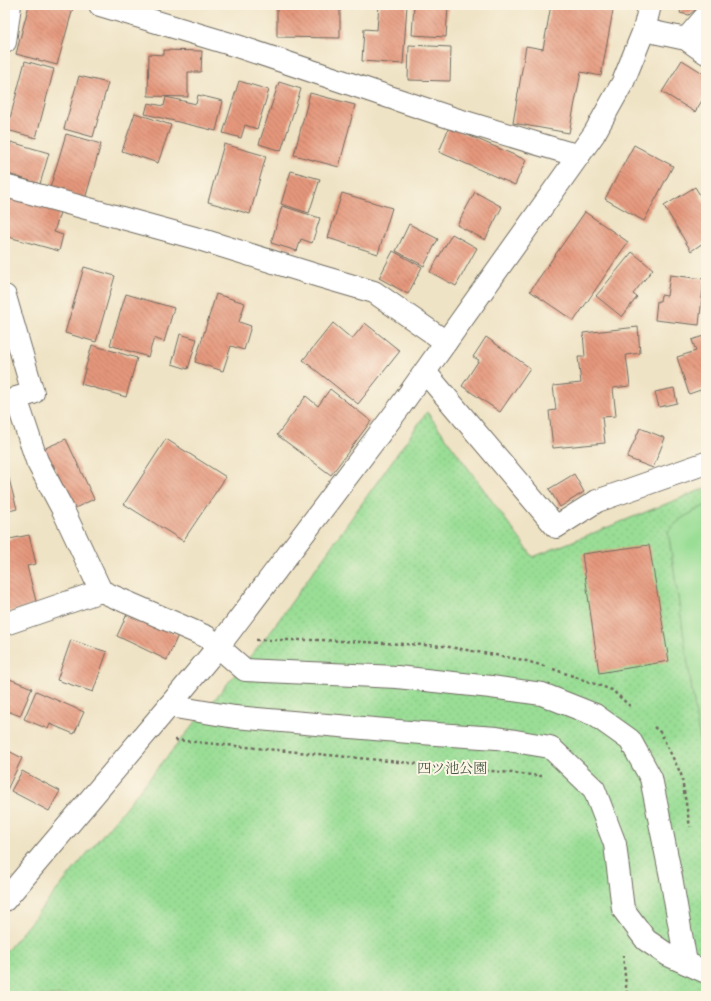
<svg xmlns="http://www.w3.org/2000/svg" width="711" height="1001" font-family="Vollkorn,'Noto Serif JP',serif">
<defs>
<pattern id="park-dots" width="8" height="8" patternUnits="userSpaceOnUse"><rect width="8" height="8" fill="#9ade96"/><path d="M2 2h.1M6 6h.1" fill="none" stroke="#85bf81" stroke-width="1.8" stroke-linecap="round"/></pattern>
<pattern id="building-back-hatch" width="6" height="6" patternUnits="userSpaceOnUse"><rect width="6" height="6" fill="#e5977c"/><path d="M-1 5l2 2M0 0l6 6M5-1l2 2" fill="none" stroke="#ba7b66"/></pattern>
</defs>
<rect width="100%" height="100%" fill="#fcf5e5"/>
<filter id="ink" filterUnits="userSpaceOnUse"><feTurbulence type="fractalNoise" baseFrequency=".025" numOctaves="2"/><feDisplacementMap in="SourceGraphic" scale="8" xChannelSelector="R" yChannelSelector="G"/><feConvolveMatrix kernelMatrix="1 2 1 2 8 2 1 2 1" color-interpolation-filters="sRGB"/></filter>
<filter id="wash" filterUnits="userSpaceOnUse"><feTurbulence type="fractalNoise" baseFrequency=".012" numOctaves="4" result="noise"/><feDisplacementMap in="SourceGraphic" scale="16" xChannelSelector="R" yChannelSelector="G"/><feGaussianBlur stdDeviation="0.9" result="paint"/><feColorMatrix in="noise" values="0 0 0 0 0 0 0 0 0 0 0 0 0 0 0 0 0 1.4 0 .05"/><feComposite in="paint" operator="in"/></filter>
<g filter="url(#wash)">
<rect width="100%" height="100%" fill="#efe3c5"/>
<polygon fill="url(#park-dots)" stroke="#628460" points="427,412 533,557 706,488 706,996 5,996 5,953 271,631"/>
<polygon fill="#9ade96" stroke="#628460" points="706,505 706,783 668,531 682,518"/>
<g id="blocks">
<g fill="url(#building-back-hatch)">
<polygon points="29,5 63,5 73,8 57,65 16,54"/>
<polygon points="277,5 340,5 340,38 277,37"/>
<polygon points="379,5 407,5 403,64 362,61 364,29 377,30"/>
<polygon points="414,5 448,5 446,37 412,35"/>
<polygon points="551,5 614,5 601,76 581,72 569,133 513,123 526,46 543,49"/>
<polygon points="682,5 701,5 689,15 680,13"/>
<polygon points="409,45 451,47 450,81 408,80"/>
<polygon points="164,50 202,51 201,72 188,72 188,97 148,96 149,54 164,55"/>
<polygon points="682,60 706,75 706,94 695,112 662,92"/>
<polygon points="25,61 54,69 36,138 7,130"/>
<polygon points="79,76 108,83 93,137 64,129"/>
<polygon points="239,81 269,90 257,129 245,125 241,138 223,133"/>
<polygon points="279,82 301,89 281,151 259,144"/>
<polygon points="310,93 355,105 339,167 294,155"/>
<polygon points="198,95 223,101 216,131 145,114 148,103 164,106 166,97 196,104"/>
<polygon points="135,113 171,125 158,163 122,151"/>
<polygon points="449,127 526,160 515,185 439,152"/>
<polygon points="66,134 101,144 85,199 50,188"/>
<polygon points="11,142 49,153 40,184 5,173 5,163"/>
<polygon points="224,144 266,156 250,214 208,202"/>
<polygon points="634,145 673,166 644,221 605,199"/>
<polygon points="291,171 320,179 309,213 281,204"/>
<polygon points="695,187 706,205 706,241 691,251 664,206"/>
<polygon points="475,192 502,207 485,240 457,225"/>
<polygon points="342,193 392,208 378,254 328,238"/>
<polygon points="11,196 61,209 54,232 63,235 59,251 5,236 5,216 6,216"/>
<polygon points="282,206 320,218 312,243 301,239 297,251 271,243"/>
<polygon points="585,212 628,242 574,321 530,291"/>
<polygon points="409,224 438,239 424,266 396,251"/>
<polygon points="452,234 477,248 456,286 430,272"/>
<polygon points="393,251 422,267 408,294 379,278"/>
<polygon points="632,252 653,269 633,294 637,297 622,317 596,296"/>
<polygon points="84,267 115,276 96,342 65,333"/>
<polygon points="670,275 704,279 699,325 655,320 657,301 660,301 661,295 667,296"/>
<polygon points="126,294 174,308 164,342 154,338 148,357 110,345"/>
<polygon points="216,294 245,303 239,322 251,326 244,350 231,346 223,371 195,362"/>
<polygon points="333,323 352,339 365,323 400,351 358,404 303,360"/>
<polygon points="638,327 640,353 626,355 630,386 613,388 616,416 602,417 605,443 553,448 549,411 556,410 553,386 581,383 578,357 585,357 583,333"/>
<polygon points="180,334 197,339 188,369 172,364"/>
<polygon points="706,335 706,388 689,394 677,357 696,351 692,340"/>
<polygon points="486,337 530,368 500,412 462,386 479,360 473,357"/>
<polygon points="92,345 137,358 126,397 81,384"/>
<polygon points="674,388 677,403 659,407 655,392"/>
<polygon points="330,389 371,421 331,475 277,435 306,396 318,406"/>
<polygon points="640,428 665,438 653,468 627,458"/>
<polygon points="66,439 94,499 73,509 53,464 48,466 41,450"/>
<polygon points="166,439 226,477 183,541 124,504"/>
<polygon points="5,464 17,509 5,512"/>
<polygon points="574,474 584,492 560,507 549,489"/>
<polygon points="29,535 36,564 27,566 37,605 5,613 5,540"/>
<polygon points="649,545 669,661 599,673 582,554"/>
<polygon points="128,612 178,635 167,660 117,636"/>
<polygon points="71,640 107,652 93,692 57,680"/>
<polygon points="5,677 32,688 20,716 5,710"/>
<polygon points="36,691 84,712 74,734 50,724 48,729 24,719"/>
<polygon points="5,749 22,758 7,790 5,790"/>
<polygon points="22,771 60,791 49,811 11,791"/>
</g>
</g>
</g>
<g filter="url(#ink)">
<use href="#blocks" fill-opacity="0" stroke="#706b61" stroke-width="1"/>
<g fill="none" stroke-linecap="round" stroke-linejoin="round">
<defs>
<g id="minor">
<polyline points="100,5 237,46 452,118 565,152 579,155"/>
<polyline points="644,30 686,39 706,53"/>
<polyline points="686,39 706,16"/>
<polyline points="5,42 10,5"/>
<polyline points="5,186 199,239 319,276 374,292 446,342"/>
<polyline points="5,296 33,393 16,398 37,461 62,508 101,591"/>
<polyline points="425,372 556,527 597,501 706,463"/>
<polyline points="5,624 101,591 207,637 245,670 397,677 491,687 542,694 595,715 630,740 651,778 671,877 686,963"/>
<polyline points="169,706 235,717 421,733 497,738 550,747 594,789 615,844 623,909 646,940 668,955 706,972"/>
<polyline points="5,900 169,706 218,647 399,408 594,134 623,82 644,30 650,5"/>
</g>
</defs>
<use href="#minor" stroke="#706b61" stroke-width="24"/>
<g stroke="#706b61" stroke-width="2.5" stroke-dasharray="3 3" stroke-linecap="butt">
<polyline points="256,640 322,640 444,646 523,660 547,667"/>
<polyline points="553,669 612,690 630,706"/>
<polyline points="654,727 660,732 681,774 690,827"/>
<polyline points="175,740 542,776"/>
<polyline points="623,955 627,996"/>
</g>
<use href="#minor" stroke="#fff" stroke-width="22"/>
</g>
</g>
<g text-anchor="middle" dominant-baseline="central" stroke-width="4" stroke-linejoin="round" paint-order="stroke">
<g font-size="14" fill="#475846" stroke="#fcf5e5">
<text x="452" y="769">四ツ池公園</text>
</g>
</g>
<rect width="711" height="1001" fill="none" stroke="#fcf5e5" stroke-width="20"/>
</svg>
